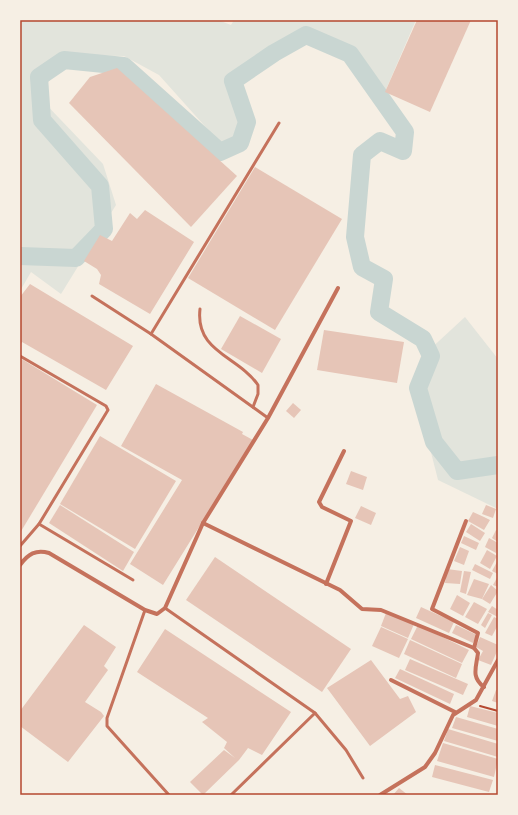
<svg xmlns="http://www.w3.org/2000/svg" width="518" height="815" font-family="Jost,sans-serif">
<rect width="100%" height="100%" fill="#f6efe4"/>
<g fill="#e2e4dc">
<polygon points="20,20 218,20 231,25 234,20 416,20 381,101 341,43 307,28 252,58 241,91 250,142 228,152 159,75 124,56 68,55 38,96 103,164 116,205 61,294 31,272 20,291"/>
<polygon points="465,317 498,359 498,509 438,480 413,381 426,353"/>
</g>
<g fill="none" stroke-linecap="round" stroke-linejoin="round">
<polyline stroke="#c9d6d2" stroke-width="18" points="20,256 76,258 104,229 100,186 42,120 39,77 64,60 124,66 220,152 240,143 247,122 233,81 274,53 306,35 350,54 405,132 403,151 380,141 362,155 355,237 362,267 384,279 379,312 423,339 431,356 418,388 434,442 457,471 498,465"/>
</g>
<g fill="#e6c5b7">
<polygon points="417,20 471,20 430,112 385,92"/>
<polygon points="117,68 237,176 191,227 69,103 90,77"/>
<polygon points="255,167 342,219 275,330 188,278"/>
<polygon points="145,210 194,242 150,314 99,284 101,275 97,269 84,261 100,235 112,241 130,213 137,219"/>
<polygon points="30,284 133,346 106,390 22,342 20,346 20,297"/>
<polygon points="240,316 281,339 262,373 221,349"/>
<polygon points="324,330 404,342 397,383 317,370"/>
<polygon points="20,358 97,405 20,533"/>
<polygon points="156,384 243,432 242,434 253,440 163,585 130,564 182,480 121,446"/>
<polygon points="293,403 301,410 294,418 286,411"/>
<polygon points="100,436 176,481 135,549 60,504"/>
<polygon points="351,471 367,477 363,490 346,484"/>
<polygon points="60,505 134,552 123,571 49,523"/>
<polygon points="486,505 496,509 493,518 482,514"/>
<polygon points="361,506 376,513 371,525 355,518"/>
<polygon points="473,512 484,517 482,522 484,517 490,520 484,530 468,521"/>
<polygon points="471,524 485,533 480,541 466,532"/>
<polygon points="496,530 498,531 498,542 492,538"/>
<polygon points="464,536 479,543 476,550 461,543"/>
<polygon points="489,538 498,543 496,553 485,547"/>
<polygon points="460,547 469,551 464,565 454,561"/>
<polygon points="487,550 497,556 490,569 480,563"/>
<polygon points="215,557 351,649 322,692 186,600"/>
<polygon points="498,560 498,574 492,571"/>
<polygon points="475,564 493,573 490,579 472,570"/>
<polygon points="447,569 462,571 460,584 445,583"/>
<polygon points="464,571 471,572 466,594 460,592"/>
<polygon points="498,576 498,587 493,585"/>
<polygon points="474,579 489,584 482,599 467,595"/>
<polygon points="491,585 498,591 490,604 482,599"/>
<polygon points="457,595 470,603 463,616 450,609"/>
<polygon points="474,602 487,609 478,624 465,617"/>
<polygon points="492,606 498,610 498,617 488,612"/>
<polygon points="421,607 454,622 449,633 416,618"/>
<polygon points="386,613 414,624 408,638 381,626"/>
<polygon points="488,613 492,615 485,628 481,625"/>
<polygon points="494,617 498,619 498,625 492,636 485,633"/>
<polygon points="84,625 116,647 104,666 108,670 85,702 101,712 104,716 68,762 20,726 20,711"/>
<polygon points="418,625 469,650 462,663 411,639"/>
<polygon points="456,625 477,635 473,643 452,633"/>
<polygon points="381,627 408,639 399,658 372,646"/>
<polygon points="165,629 291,712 262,755 248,748 239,760 203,795 190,782 224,750 235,758 224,748 227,742 202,722 208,718 137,672"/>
<polygon points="480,637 498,645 498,649 491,665 478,660 483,651 476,647"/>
<polygon points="410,640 462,664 456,678 404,654"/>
<polygon points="410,659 468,684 463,695 405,670"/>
<polygon points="371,660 400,699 408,696 416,712 370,746 327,688"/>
<polygon points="400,669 454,694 450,704 395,678"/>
<polygon points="496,690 498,690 498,703 492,701"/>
<polygon points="470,706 498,713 498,726 467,717"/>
<polygon points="456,717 498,729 498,741 452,728"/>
<polygon points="448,729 498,744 498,757 444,741"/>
<polygon points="443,743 498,759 494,777 437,761"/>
<polygon points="435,765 493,780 489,792 432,777"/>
<polygon points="399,788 408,795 393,795"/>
</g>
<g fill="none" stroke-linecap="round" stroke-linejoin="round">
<polyline stroke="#b5482f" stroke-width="2" points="480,706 498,711"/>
<g stroke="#c5725c" stroke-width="3">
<polyline points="92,296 151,334 268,418"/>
<path d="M200 309C195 352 238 356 258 385V394L253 407"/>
<polyline points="151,334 279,123"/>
<polyline points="20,356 106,406 108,410 39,524 20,546"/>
<polyline points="39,524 133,580"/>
<polyline points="165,608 315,713 346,750 363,778"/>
<polyline points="145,610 107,718 107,726 169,795"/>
<polyline points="231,795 315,713"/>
</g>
<g stroke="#c5725c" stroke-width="4">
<polyline points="466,521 432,609 478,633 474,648"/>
<path d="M203 523 340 590 362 609 381 610 474 648 478 653C476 668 471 677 484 687"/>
<path d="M20 565C28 554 36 549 49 553L145 610 157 614 165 608 203 523 268 418 338 288"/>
<polyline points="326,584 351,521 322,507 319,502 344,451"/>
<polyline points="391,680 455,712"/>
<polyline points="380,795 425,767 435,753 453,715 476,700 498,660"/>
</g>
</g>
<rect width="518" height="815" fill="none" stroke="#f6efe4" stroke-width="42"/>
<rect x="21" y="21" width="476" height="773" fill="none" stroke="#b5482f" stroke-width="1.5"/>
</svg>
